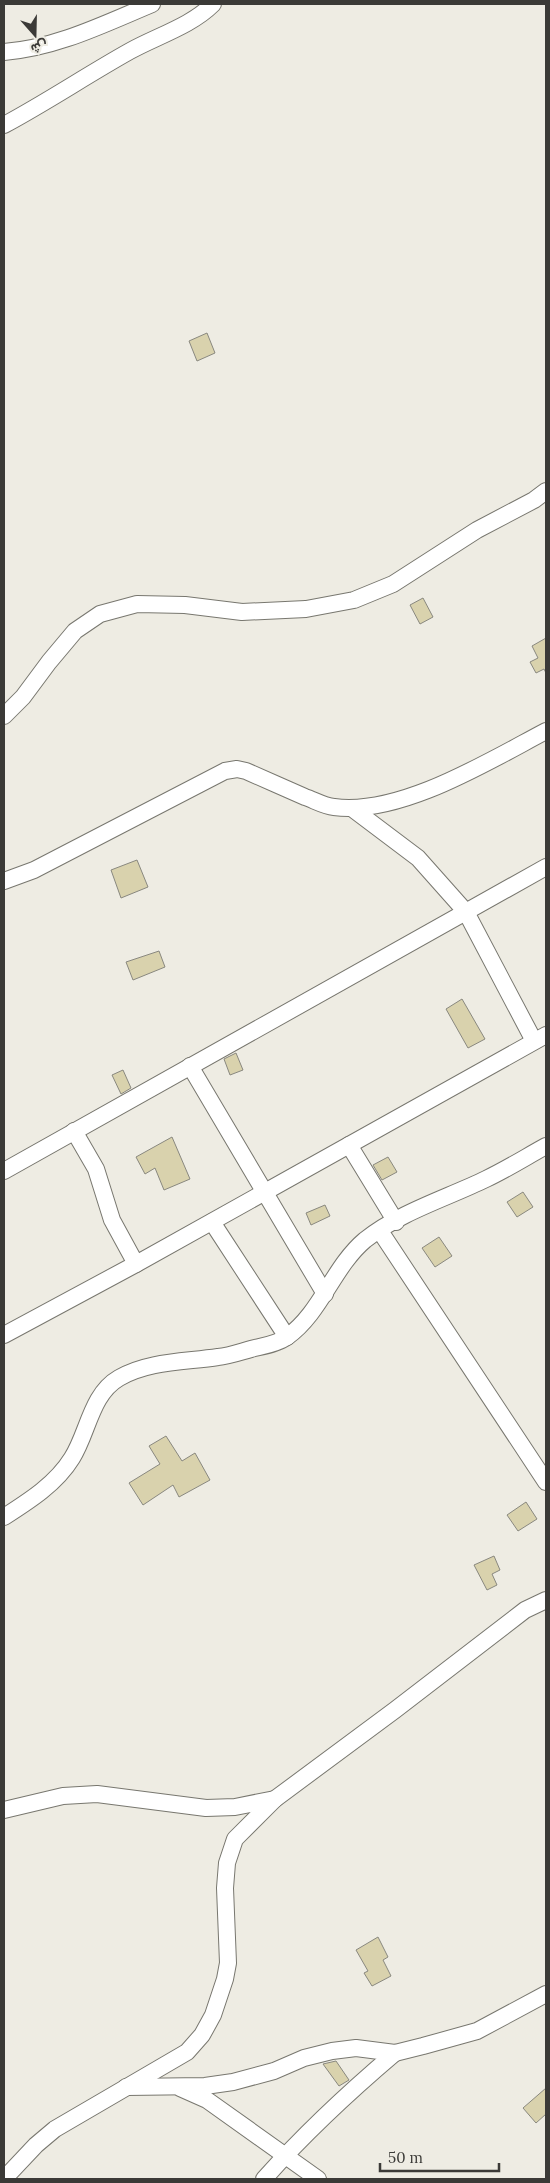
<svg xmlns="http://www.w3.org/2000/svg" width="550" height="2183" font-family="Lora,Vazirmatn,serif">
<rect width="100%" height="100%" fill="#eeece3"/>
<g fill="#d9d2ad" stroke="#89887f">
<polygon points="207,333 215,353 197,361 189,341"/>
<polygon points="423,598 433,617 420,624 410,605"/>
<polygon points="546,638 546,673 544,669 536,673 530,662 538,658 532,646"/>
<polygon points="137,860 148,887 121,898 111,870"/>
<polygon points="159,951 165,967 133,980 126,962"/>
<polygon points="462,999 485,1039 468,1048 446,1009"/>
<polygon points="236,1053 243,1070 230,1075 224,1059"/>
<polygon points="123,1070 131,1088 121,1094 112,1075"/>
<polygon points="172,1137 190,1179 164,1190 155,1168 145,1174 136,1157"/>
<polygon points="388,1157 397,1172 382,1180 373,1165"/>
<polygon points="523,1192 533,1207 517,1217 507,1202"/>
<polygon points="325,1205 330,1216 311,1225 306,1213"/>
<polygon points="439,1237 452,1256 435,1267 422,1248"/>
<polygon points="166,1436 182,1461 195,1453 210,1480 179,1497 173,1485 143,1505 129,1483 160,1464 149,1446"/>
<polygon points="526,1502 537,1519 518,1531 507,1515"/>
<polygon points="494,1556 500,1570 492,1574 497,1585 487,1590 474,1565"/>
<polygon points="378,1937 388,1957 383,1960 391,1976 372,1986 364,1973 368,1971 356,1950"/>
<polygon points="336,2061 349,2080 339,2086 323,2064"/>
<polygon points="546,2088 546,2114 536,2123 523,2108"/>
</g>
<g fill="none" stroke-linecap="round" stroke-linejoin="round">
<defs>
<g id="street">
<path d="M4 52C56 48 104 24 152 4"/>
<path d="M4 125C47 102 87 75 130 51 157 36 191 26 213 4"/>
<polyline points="4,716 23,697 49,662 75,631 100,614 137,604 185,605 242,612 306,609 354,600 393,584 477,530 534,500 546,491"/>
<polyline points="353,809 418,858 466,912 534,1041"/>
<path d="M4 881 34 870 225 771 237 769 246 771C266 780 285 788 305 797 314 800 324 806 334 807 400 816 489 761 546 731"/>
<polyline points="190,1066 325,1294"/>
<polyline points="74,1131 96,1169 112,1220 136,1264"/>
<polyline points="349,1145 396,1222"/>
<polyline points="4,1171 546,867"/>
<polyline points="212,1222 287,1337"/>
<polyline points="380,1231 546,1482"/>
<polyline points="4,1335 136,1264 546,1035"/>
<path d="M4 1517C29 1501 56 1484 72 1458 88 1433 91 1394 119 1378 148 1361 185 1362 218 1357 229 1356 240 1352 251 1349 263 1346 277 1344 287 1337 321 1313 333 1267 365 1240 400 1212 447 1198 486 1179 507 1169 526 1157 546 1146"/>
<polyline points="4,1810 63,1796 97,1794 206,1808 235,1807 275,1799"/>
<polyline points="126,2087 205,2086 233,2082 274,2071 304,2058 332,2051 356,2048 395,2053 423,2046 477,2031 546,1994"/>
<polyline points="180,2088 207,2100 318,2179"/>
<polyline points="4,2179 36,2145 55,2129 187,2052 202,2035 213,2015 225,1979 228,1963 225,1888 227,1863 235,1839 275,1799 395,1710 525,1610 546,1600"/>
<path d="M264 2179C304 2134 349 2092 395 2053"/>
</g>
</defs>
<use href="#street" stroke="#78776f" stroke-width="18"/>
<use href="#street" stroke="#fff" stroke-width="16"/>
</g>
<rect width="550" height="2183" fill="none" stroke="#3b3a37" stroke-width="10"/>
<g transform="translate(35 35) rotate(160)" stroke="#eeece3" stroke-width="4" paint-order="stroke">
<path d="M0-4L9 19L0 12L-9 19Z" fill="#3b3a37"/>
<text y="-8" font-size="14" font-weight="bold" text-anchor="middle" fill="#3b3a37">ش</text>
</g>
<path d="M380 2163v8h119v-8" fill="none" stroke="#3b3a37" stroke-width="2.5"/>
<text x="388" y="2163" font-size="15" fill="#3b3a37" stroke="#eeece3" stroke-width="4" paint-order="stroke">50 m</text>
</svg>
